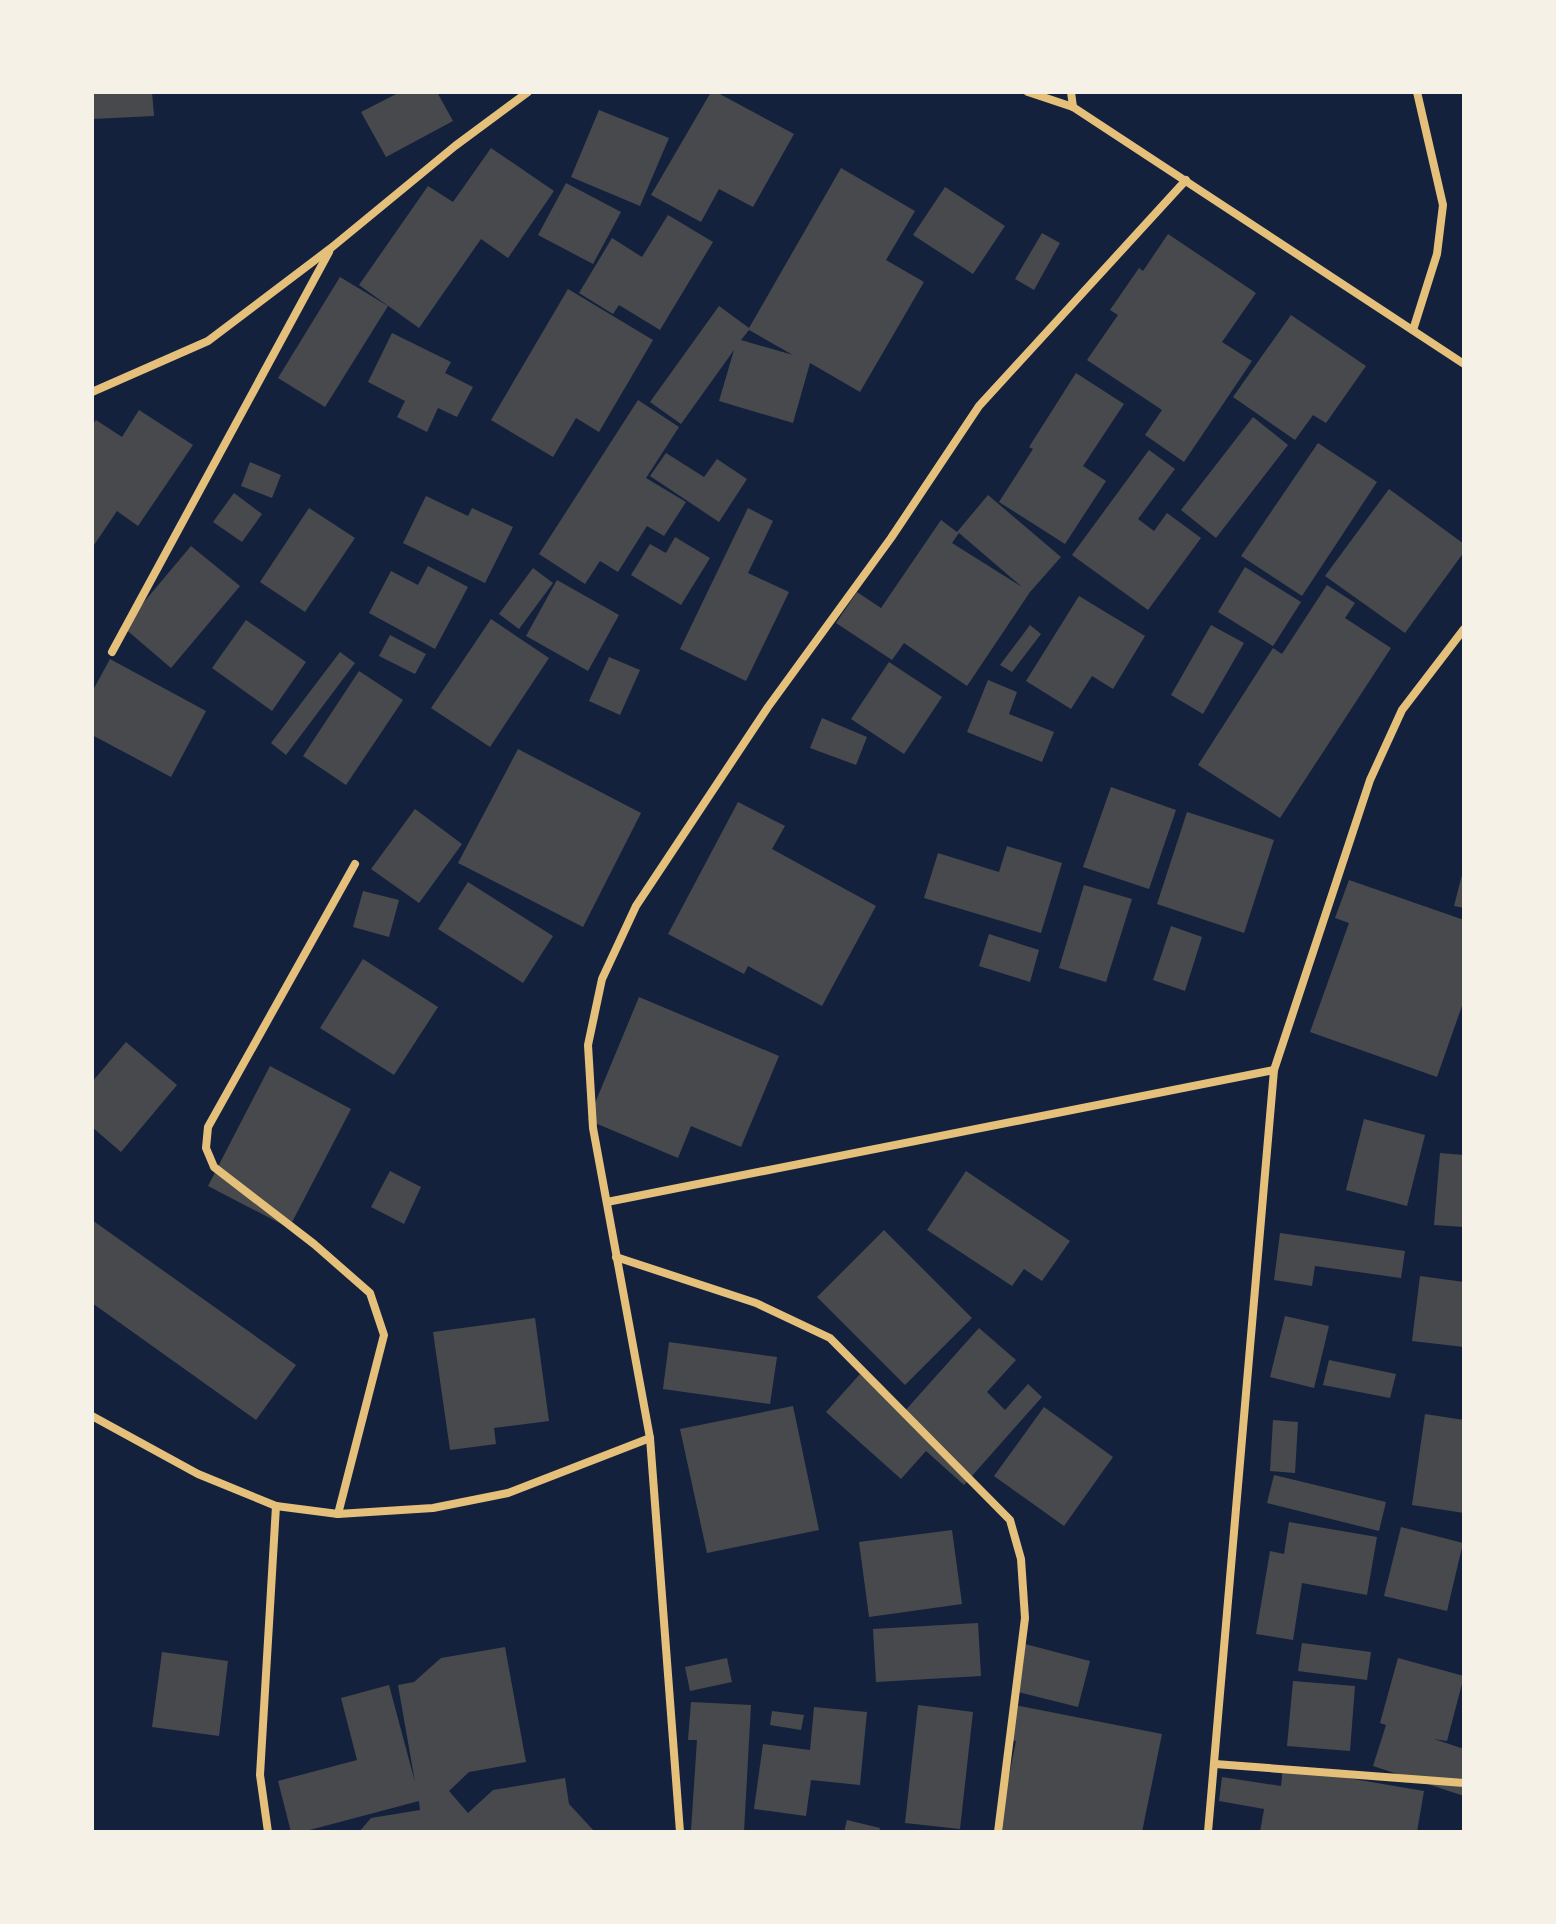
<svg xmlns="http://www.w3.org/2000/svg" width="1556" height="1924" font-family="Overpass,sans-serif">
<rect width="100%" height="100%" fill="#14213d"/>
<g fill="#48494c" fill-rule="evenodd">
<polygon points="92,92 152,92 154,116 92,119"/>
<polygon points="400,92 437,92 453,121 386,157 361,112"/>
<polygon points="711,92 716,92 794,134 753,207 719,189 701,222 651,195"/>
<polygon points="599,110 669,138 640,206 571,177"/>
<polygon points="491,148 554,191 508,258 481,239 419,328 359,285 428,186 453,202"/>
<path d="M841 168 915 211 886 260 924 282 860 392 810 363 793 423 719 401 734 350 681 424 650 402 719 306 749 328ZM749 330 793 355 741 340Z"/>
<polygon points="566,183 621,212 593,264 538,235"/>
<polygon points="945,187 1005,226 973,274 913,235"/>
<polygon points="668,215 713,242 660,330 619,305 613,314 579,293 612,238 642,257"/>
<polygon points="1042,233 1060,243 1034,290 1015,279"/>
<polygon points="1168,234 1256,293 1222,342 1252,361 1184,462 1145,435 1162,410 1087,360 1118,315 1110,310 1139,268 1143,271"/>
<polygon points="340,277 388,306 325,407 278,378"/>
<polygon points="568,289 653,340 599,432 576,418 553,457 491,420"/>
<polygon points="1291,315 1366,366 1326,423 1313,415 1295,440 1233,397"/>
<polygon points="392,333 451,362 445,373 473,387 457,417 438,408 427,432 397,417 405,401 368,382"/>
<polygon points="1076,373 1124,404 1083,466 1106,481 1065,544 999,502 1033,449 1029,447"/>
<polygon points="638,400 679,427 646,478 686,502 664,536 647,526 618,572 600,561 585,584 539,554"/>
<polygon points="139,410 193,445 138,526 117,511 92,548 92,425 96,420 122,437"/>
<polygon points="1253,417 1288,445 1216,538 1181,510"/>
<polygon points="1318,443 1377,482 1302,596 1241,556"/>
<polygon points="1149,450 1175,469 1138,519 1154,531 1167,513 1201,538 1148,610 1072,555"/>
<polygon points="666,453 704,477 717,459 747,479 719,522 650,476"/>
<polygon points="250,462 281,475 272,498 241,486"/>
<polygon points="1389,489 1464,544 1464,552 1405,633 1325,576"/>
<polygon points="234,493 262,514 242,542 213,522"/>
<path d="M988 495 1061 557 1030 592 967 686 904 643 892 660 836 623 857 592 881 608 941 520 957 532ZM959 533 1022 587 952 543Z"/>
<polygon points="426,496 468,516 472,508 513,527 485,583 403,543"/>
<polygon points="309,508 355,538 305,612 260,582"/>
<polygon points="748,508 773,521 748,573 789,592 746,681 680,649"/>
<polygon points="675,537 710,558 681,605 631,575 650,544 666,553"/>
<polygon points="191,546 240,586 171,668 123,627"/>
<polygon points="428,566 468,587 435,649 369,613 391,571 418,585"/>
<polygon points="1245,567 1301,602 1273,646 1218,612"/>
<polygon points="533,568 553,583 519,629 499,614"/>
<polygon points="557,580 619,615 588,671 526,636"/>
<polygon points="1327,585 1355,603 1345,618 1391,648 1280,818 1198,765 1273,648 1282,654"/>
<polygon points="1079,596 1145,636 1113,689 1092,676 1071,709 1026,681"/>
<polygon points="491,619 549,658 490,747 431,708"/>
<polygon points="246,620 306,662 272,711 212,668"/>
<polygon points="1030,625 1041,634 1012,672 1000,665"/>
<polygon points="1211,625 1244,643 1203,714 1171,695"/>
<polygon points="390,635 426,654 415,674 379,656"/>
<polygon points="340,652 355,663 286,755 271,743"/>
<polygon points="609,657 640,670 620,715 589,701"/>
<polygon points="110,659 206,711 171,777 92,735 92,692"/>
<polygon points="889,662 942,697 904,754 851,719"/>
<polygon points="359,671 403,700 346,785 303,756"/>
<polygon points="988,680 1017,692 1009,714 1054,732 1042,762 967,732"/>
<polygon points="822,718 867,737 856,765 810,748"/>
<polygon points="518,749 641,813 583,927 458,863"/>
<polygon points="1111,787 1176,810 1149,889 1083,867"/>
<polygon points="738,802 785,826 772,849 876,906 822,1006 748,966 744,974 668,934"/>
<polygon points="415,809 462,844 419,903 371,869"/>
<polygon points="1187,812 1274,840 1244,933 1157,904"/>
<polygon points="1007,846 1062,863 1041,933 924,898 938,853 999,872"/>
<polygon points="1463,871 1464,871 1464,908 1454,906"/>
<polygon points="1349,880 1464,920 1464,1000 1437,1077 1310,1032 1349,923 1335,918"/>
<polygon points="468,882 553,936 523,983 438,929"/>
<polygon points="1084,885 1132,899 1106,982 1059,968"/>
<polygon points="363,891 399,900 389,937 353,927"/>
<polygon points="1171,926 1202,937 1185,991 1153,980"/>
<polygon points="989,934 1039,950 1030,982 979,966"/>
<polygon points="363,959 438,1007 394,1075 320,1028"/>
<polygon points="639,997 779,1056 741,1147 691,1126 678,1158 588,1120"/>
<polygon points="126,1042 177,1085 121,1152 92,1127 92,1082"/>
<polygon points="270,1066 351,1109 289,1228 208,1186"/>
<polygon points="1364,1119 1425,1135 1407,1206 1346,1190"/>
<polygon points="1440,1153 1464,1155 1464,1227 1434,1225"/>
<polygon points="390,1171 421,1187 404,1224 371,1207"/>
<polygon points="966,1171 1070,1241 1042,1281 1024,1269 1012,1286 927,1230"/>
<polygon points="92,1220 296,1365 256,1420 92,1303"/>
<polygon points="884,1230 972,1318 905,1385 817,1297"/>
<polygon points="1280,1233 1405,1251 1401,1278 1315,1266 1312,1286 1274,1280"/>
<polygon points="1420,1276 1464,1282 1464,1347 1412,1341"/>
<polygon points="1285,1316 1329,1326 1314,1388 1270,1377"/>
<polygon points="535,1318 549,1421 494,1428 496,1444 450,1450 433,1332"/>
<polygon points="979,1328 1016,1360 987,1392 1005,1410 1028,1384 1042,1397 964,1485 926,1451 901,1479 826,1412 860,1374 903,1413"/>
<polygon points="669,1342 777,1357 770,1404 663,1389"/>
<polygon points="1329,1360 1396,1374 1390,1398 1323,1385"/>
<polygon points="793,1406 819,1530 707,1553 680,1429"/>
<polygon points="1044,1407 1113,1457 1064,1526 994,1476"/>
<polygon points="1425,1414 1464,1420 1464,1513 1412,1505"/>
<polygon points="1273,1420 1298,1422 1295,1473 1270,1471"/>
<polygon points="1274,1475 1386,1502 1379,1531 1267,1503"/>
<polygon points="1289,1522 1377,1537 1367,1595 1302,1583 1293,1640 1256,1634 1270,1551 1284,1554"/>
<polygon points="1401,1527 1463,1543 1447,1611 1384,1596"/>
<polygon points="952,1530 962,1604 869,1617 859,1542"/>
<polygon points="978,1623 981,1676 876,1682 873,1629"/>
<polygon points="1302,1643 1371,1652 1367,1680 1298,1671"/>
<polygon points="1025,1644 1090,1661 1078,1707 1014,1691"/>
<polygon points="505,1647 526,1762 469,1772 449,1791 468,1813 493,1790 565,1778 569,1804 595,1832 359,1832 371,1818 420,1810 419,1801 302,1832 291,1832 278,1781 357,1760 341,1698 389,1685 415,1782 398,1685 414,1682 441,1658"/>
<polygon points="162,1652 228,1661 219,1736 152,1727"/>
<polygon points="727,1658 732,1682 690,1691 685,1667"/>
<polygon points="1398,1658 1464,1676 1447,1741 1434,1739 1464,1749 1464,1796 1373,1766 1386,1725 1380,1723"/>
<polygon points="1293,1681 1355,1686 1350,1751 1287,1746"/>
<polygon points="691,1702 751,1705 744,1832 691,1830 697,1740 688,1740"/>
<polygon points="918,1705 973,1712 960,1829 905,1823"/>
<polygon points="1015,1705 1162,1734 1142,1832 998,1832 1016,1741 1008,1740"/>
<polygon points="814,1707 867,1712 860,1785 811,1780 806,1816 754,1809 763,1744 810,1750"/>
<polygon points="772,1711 804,1715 801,1730 770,1725"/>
<polygon points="1283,1767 1424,1791 1417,1832 1260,1832 1264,1809 1219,1801 1222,1777 1281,1786"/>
<polygon points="847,1820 880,1828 879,1832 844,1832"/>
</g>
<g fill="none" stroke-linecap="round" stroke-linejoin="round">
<g stroke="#e5c07b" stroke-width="8">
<polyline points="1028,92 1073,107 1464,364"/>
<polyline points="1071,92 1073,107"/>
<polyline points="1413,330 1437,254 1443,205 1417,92"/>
<polyline points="92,392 208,341 331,248 455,146 528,92"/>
<polyline points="112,652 329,252"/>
<polyline points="607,1202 1274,1070"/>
<polyline points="616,1257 756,1303 830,1338 1010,1520 1021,1559 1025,1618 998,1832"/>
<polyline points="92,1416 198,1474 276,1506 338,1514 433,1508 508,1493 650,1438 593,1128 588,1045 602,979 636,906 768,707 891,538 979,406 1186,180"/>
<polyline points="650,1438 680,1832"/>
<polyline points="338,1514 384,1335 370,1293 314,1244 214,1167 206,1148 208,1127 355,864"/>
<polyline points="1215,1764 1464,1783"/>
<polyline points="268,1832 260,1775 276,1506"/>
<polyline points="1208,1832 1274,1070 1370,780 1402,710 1464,629"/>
</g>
</g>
<rect width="1556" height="1924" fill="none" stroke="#f6f1e7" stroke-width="188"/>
</svg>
